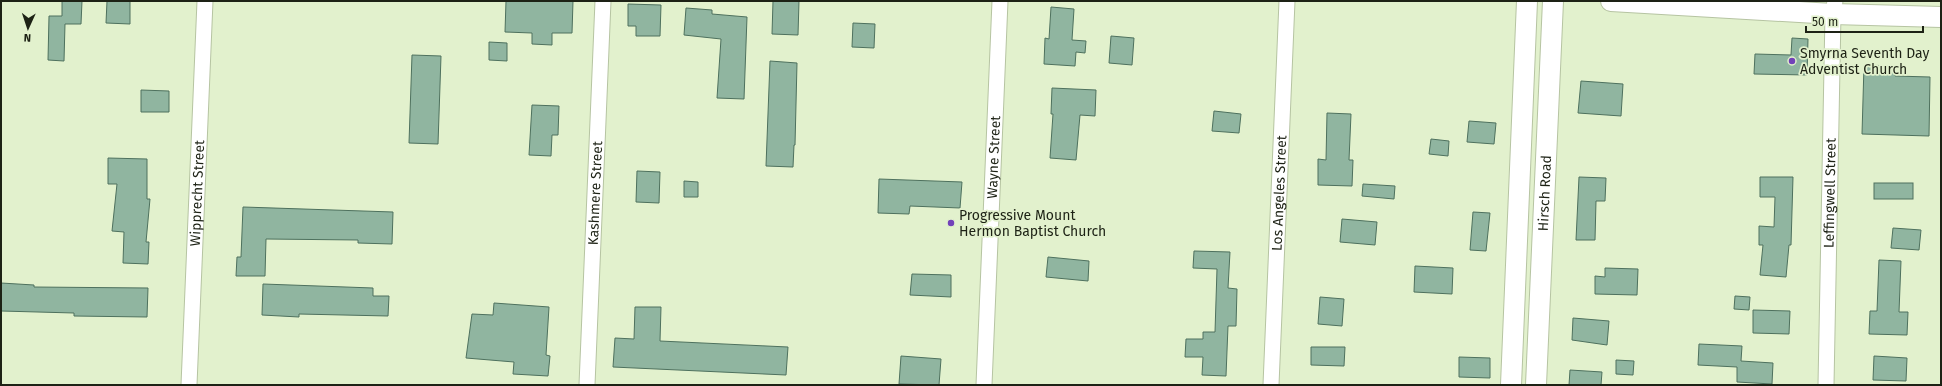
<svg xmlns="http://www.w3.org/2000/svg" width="1942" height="386" font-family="'Fira Sans',sans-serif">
<rect width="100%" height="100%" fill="#e2f1cd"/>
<g fill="#90b5a0" stroke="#4e715e">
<polygon points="62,1 82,1 81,24 65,24 64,61 48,60 49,16 62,16"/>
<polygon points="107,1 130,1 130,24 106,23"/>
<polygon points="506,1 573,1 572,33 552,33 552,45 532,44 532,33 505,32"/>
<polygon points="773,1 799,1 798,35 772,34"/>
<polygon points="628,4 661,5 660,36 636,36 636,26 628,26"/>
<polygon points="1051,7 1074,9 1072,40 1086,41 1085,53 1076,52 1075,66 1044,64 1045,38 1049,39"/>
<polygon points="686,8 712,10 712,14 747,17 744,99 717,98 721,39 684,35"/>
<polygon points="853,23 875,24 874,48 852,47"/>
<polygon points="1111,36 1134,38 1132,65 1109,63"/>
<polygon points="1792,38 1808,39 1807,75 1754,74 1755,54 1791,55"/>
<polygon points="489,42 507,43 507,61 489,60"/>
<polygon points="412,55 441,56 438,144 409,143"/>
<polygon points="770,61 797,63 795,145 794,145 793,167 766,166"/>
<polygon points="1864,65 1895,66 1895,76 1930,77 1929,136 1862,134"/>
<polygon points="1581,81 1623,84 1621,116 1578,113"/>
<polygon points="1052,88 1096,90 1095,116 1080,115 1076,160 1050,158 1053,114 1051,114"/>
<polygon points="141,90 169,91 169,112 141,112"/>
<polygon points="532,105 559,106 558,135 552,135 551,156 529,155"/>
<polygon points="1214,111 1241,114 1239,133 1212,131"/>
<polygon points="1327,113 1351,114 1349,160 1353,160 1352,186 1318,185 1318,159 1326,160"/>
<polygon points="1469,121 1496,123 1494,144 1467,142"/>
<polygon points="1431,139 1449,141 1448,156 1429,154"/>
<polygon points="108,158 147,159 147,199 150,199 146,242 149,242 148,264 123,263 124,232 112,231 117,184 108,184"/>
<polygon points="637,171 660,172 659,203 636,202"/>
<polygon points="1579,177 1606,178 1605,201 1596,201 1595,240 1576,240"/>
<polygon points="1760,177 1793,177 1791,245 1789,245 1786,277 1760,275 1763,245 1759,245 1759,226 1774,227 1775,197 1760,197"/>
<polygon points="879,179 962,182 960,208 910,206 909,214 878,213"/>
<polygon points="684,181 698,182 698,197 684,197"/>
<rect x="1874" y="183" width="39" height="16"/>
<polygon points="1363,184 1395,186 1394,199 1362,196"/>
<polygon points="243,207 393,212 392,244 358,243 358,240 266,239 265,276 236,276 237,257 241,257"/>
<polygon points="1473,212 1490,213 1486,251 1470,250"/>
<polygon points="1342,219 1377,222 1375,245 1340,242"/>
<polygon points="1893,228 1921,230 1919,250 1891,248"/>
<polygon points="1194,251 1230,252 1228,288 1237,289 1236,326 1228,326 1226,376 1202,375 1203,357 1185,357 1186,339 1203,339 1203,332 1215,332 1217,269 1193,268"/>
<polygon points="1048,257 1089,261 1088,281 1046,277"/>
<polygon points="1879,260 1901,261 1899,312 1908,312 1907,335 1869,334 1870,311 1877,311"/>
<polygon points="1415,266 1453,268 1452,294 1414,292"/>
<polygon points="1605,268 1638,269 1637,295 1595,294 1595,276 1605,277"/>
<polygon points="912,274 951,275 951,297 910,295"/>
<polygon points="1,283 34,285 34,287 148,288 147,317 74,316 74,313 1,311"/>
<polygon points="263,284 373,288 373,296 389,296 388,316 299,314 299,317 262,315"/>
<polygon points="1735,296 1750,297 1749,310 1734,309"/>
<polygon points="1320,297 1344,299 1342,326 1318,324"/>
<polygon points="494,303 549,307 546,355 550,356 548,376 513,374 514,362 466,358 472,314 493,315"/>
<polygon points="635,307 661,307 660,341 788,347 786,375 613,367 615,338 634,339"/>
<polygon points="1753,310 1790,311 1789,334 1753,333"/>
<polygon points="1573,318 1609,321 1607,345 1572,340"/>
<polygon points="1699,344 1742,346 1741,361 1773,363 1772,384 1737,382 1737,367 1698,365"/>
<polygon points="1311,347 1345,347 1344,366 1311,365"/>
<polygon points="901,356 941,359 939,385 899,384"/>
<polygon points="1874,356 1907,358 1906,381 1873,380"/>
<polygon points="1459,357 1490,358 1490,378 1459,377"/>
<polygon points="1616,360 1634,361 1633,375 1616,374"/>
<polygon points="1570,370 1602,372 1601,385 1569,385"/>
</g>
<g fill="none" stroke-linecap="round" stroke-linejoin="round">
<defs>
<g id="minor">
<path id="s1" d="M189 385 205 1"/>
<path id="s2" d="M587 385 603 1"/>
<path id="s3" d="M984 385 1000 1"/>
<path id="s4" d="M1271 385 1287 1"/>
<path id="s5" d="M1826 385 1833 14 1835 1"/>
</g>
<g id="major">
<polyline points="1611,1 1833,14 1941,17"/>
<polyline points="1511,385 1527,1"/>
<path id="s6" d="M1536 385 1553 1"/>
</g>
</defs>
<use href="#minor" stroke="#b6c4a2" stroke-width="17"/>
<use href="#major" stroke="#b6c4a2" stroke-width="22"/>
<use href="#minor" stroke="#fff" stroke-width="15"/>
<use href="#major" stroke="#fff" stroke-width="20"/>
</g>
<g fill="#7241b9" stroke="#e2f1cd" stroke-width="1.5">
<circle cx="1792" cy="61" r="4"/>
<circle cx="951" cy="223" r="4"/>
</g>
<g text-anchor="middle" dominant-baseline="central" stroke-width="3.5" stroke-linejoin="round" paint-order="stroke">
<g font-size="14" fill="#1d2215" stroke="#e2f1cd" text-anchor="start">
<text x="1800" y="53">Smyrna Seventh Day<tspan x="1800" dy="16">Adventist Church</tspan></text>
<text x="959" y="215">Progressive Mount<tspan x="959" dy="16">Hermon Baptist Church</tspan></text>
</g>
<g font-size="14" fill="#1d2215" stroke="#e2f1cd">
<text stroke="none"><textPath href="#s3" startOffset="228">Wayne Street</textPath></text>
<text stroke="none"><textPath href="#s1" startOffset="192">Wipprecht Street</textPath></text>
<text stroke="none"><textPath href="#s2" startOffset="192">Kashmere Street</textPath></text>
<text stroke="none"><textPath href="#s4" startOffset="192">Los Angeles Street</textPath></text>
<text stroke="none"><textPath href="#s6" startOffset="192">Hirsch Road</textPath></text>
<text stroke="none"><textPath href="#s5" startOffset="192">Leffingwell Street</textPath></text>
</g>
</g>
<rect width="1942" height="386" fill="none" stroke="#1d2215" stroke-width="4"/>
<g transform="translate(28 28) rotate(183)" stroke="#e2f1cd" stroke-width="3" paint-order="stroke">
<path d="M0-3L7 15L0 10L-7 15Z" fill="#1d2215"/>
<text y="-6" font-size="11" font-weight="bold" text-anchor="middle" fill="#1d2215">N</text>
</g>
<path d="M1806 26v6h117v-6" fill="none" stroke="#1d2215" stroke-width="2"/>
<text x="1812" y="26" font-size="12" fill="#1d2215" stroke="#e2f1cd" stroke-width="3" paint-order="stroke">50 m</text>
</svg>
